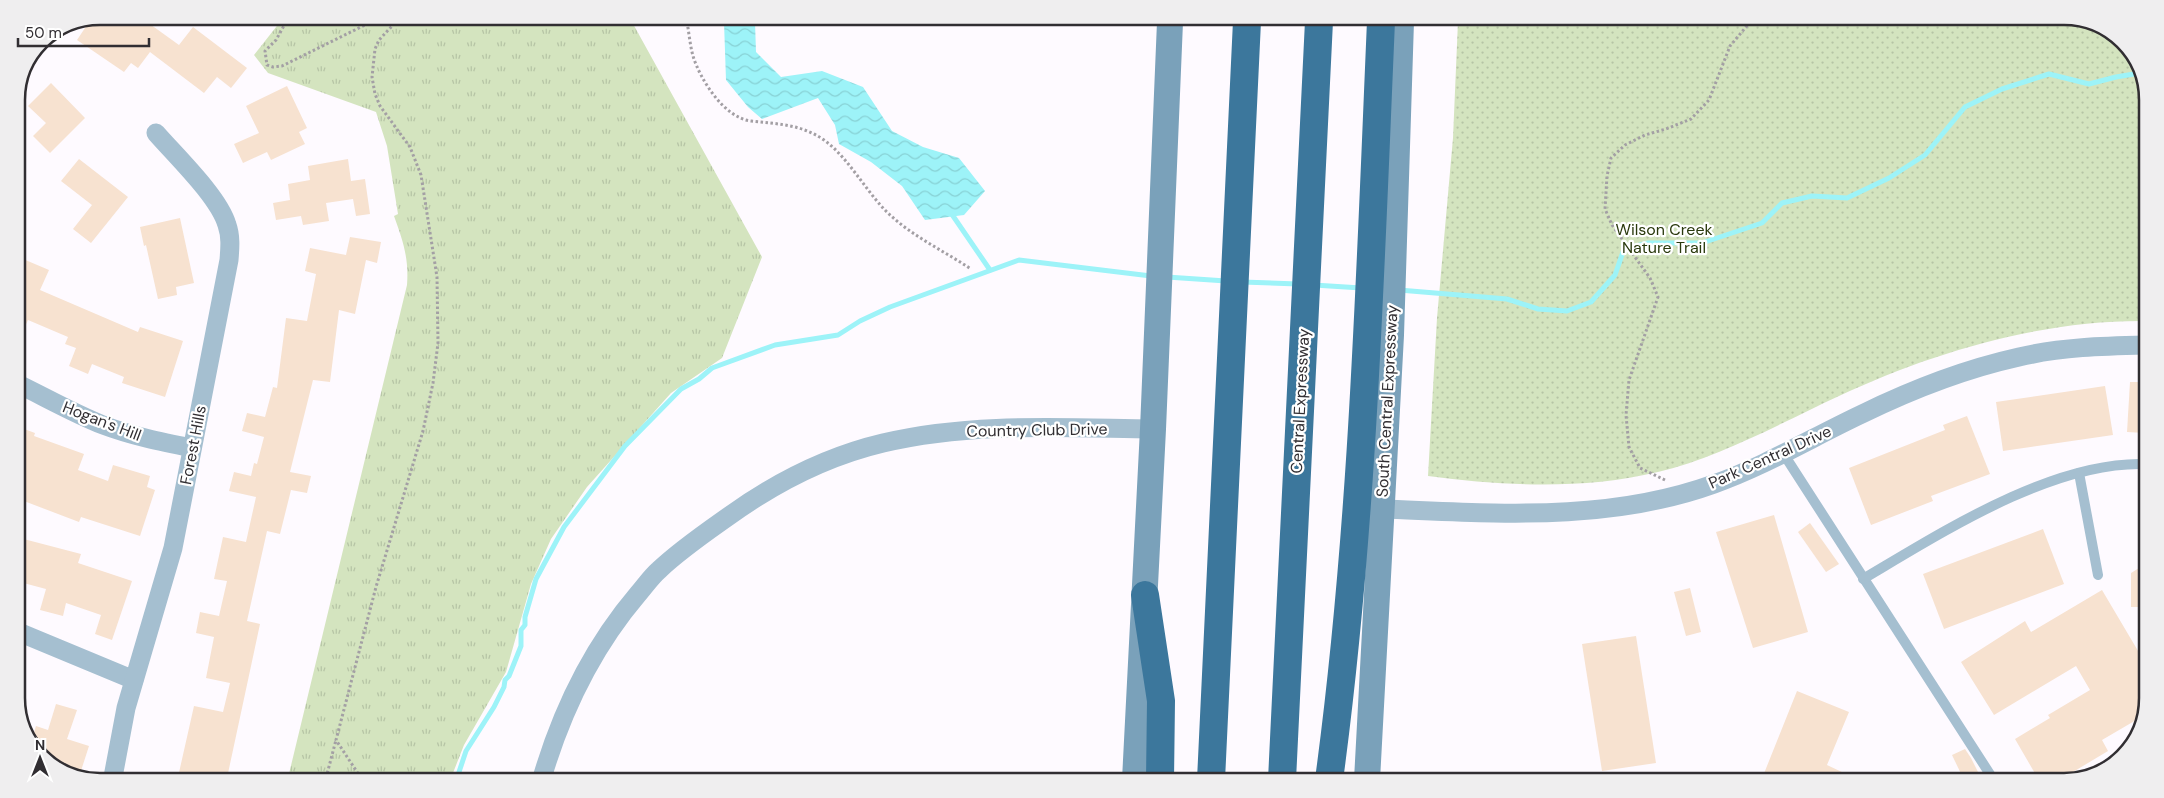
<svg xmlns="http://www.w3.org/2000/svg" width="2164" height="798" font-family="'DM Sans',sans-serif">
<defs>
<pattern id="grass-tufts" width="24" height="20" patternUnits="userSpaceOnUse" patternTransform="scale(1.25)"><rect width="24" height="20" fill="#d4e4bf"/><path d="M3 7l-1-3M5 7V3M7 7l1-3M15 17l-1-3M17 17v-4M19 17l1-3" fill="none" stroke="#b6c4a5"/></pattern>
<pattern id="park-dots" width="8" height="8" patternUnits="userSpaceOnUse" patternTransform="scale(1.25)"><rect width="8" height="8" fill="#d4e4bf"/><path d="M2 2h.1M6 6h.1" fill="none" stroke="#b6c4a5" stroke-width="1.8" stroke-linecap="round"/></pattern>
<pattern id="water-waves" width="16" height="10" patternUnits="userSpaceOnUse" patternTransform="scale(1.25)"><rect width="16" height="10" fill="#9df3f8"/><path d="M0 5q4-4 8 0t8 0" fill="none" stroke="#88d1d5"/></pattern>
</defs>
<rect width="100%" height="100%" fill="#fefaff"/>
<path fill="url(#grass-tufts)" d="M280 22H632L762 257 722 358 671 393 587 487 551 539 531 584 506 672 464 745 451 778H288L407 285C409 258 403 241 394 216L398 214 387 146 376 112 268 73 254 55Z"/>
<path fill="url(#park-dots)" d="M1458 21H2091L2130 49 2148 94 2146 321C2041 320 1933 352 1839 396 1781 423 1720 457 1658 472 1583 490 1504 486 1428 476L1437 318 1453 138Z"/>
<polygon fill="url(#water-waves)" points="724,22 755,22 756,52 781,77 822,71 863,87 892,131 923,147 959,158 985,191 964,215 925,220 902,186 871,162 839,144 835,125 818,98 762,119 748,107 726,80"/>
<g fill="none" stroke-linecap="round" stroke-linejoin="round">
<g stroke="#9df3f8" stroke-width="5">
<polyline points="951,213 990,270"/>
<polyline points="1167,277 1226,281"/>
<polyline points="1242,282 1298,284"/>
<polyline points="1314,285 1361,288"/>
<polyline points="1399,290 1507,299 1538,309 1567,311 1591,302 1615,275 1624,249 1648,243 1702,243 1762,223 1782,203 1812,196 1847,198 1889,178 1925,155 1965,107 2002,89 2049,74 2089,84 2116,77 2140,73"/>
<polyline points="457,778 466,751 494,707 504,687 505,680 509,676 521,646 521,630 525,625 525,617 536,579 564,527 625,446 681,389 699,379 712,368 775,345 838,335 860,321 890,307 1019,260 1151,276"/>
</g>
</g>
<g fill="#f7e2d0">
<polygon points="89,22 147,22 179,45 193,27 247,68 231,88 217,77 204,93 150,52 138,68 131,63 124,72 77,40"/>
<polygon points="51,83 85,118 50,153 33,136 46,123 28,106"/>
<polygon points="287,86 307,128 299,132 305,144 271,160 267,152 243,163 234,144 259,133 246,106"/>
<polygon points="79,159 128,197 91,243 73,229 92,205 61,181"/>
<polygon points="348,159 351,181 365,179 370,214 356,216 353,199 326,203 329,221 303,225 301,216 276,220 273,203 290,200 288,184 310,180 308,166"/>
<polygon points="180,218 194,283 176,287 177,295 158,299 146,245 144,246 140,227"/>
<polygon points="350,237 381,242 377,263 366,260 355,314 339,310 330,382 313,380 290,472 311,476 307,493 291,490 280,534 267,531 247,621 260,624 227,778 178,777 194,706 223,712 230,683 206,678 214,637 196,633 200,612 219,616 227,581 214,579 223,537 246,542 256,497 229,491 234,472 251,476 254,463 257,464 264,437 242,431 247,413 265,417 273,387 277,388 286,318 307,321 316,274 305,271 310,248 346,255"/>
<polygon points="16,256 49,270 40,290 138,332 140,327 183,341 165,397 122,383 124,377 92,364 88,374 69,366 76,348 65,344 68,337 28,320 16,346"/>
<polygon points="2130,382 2146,382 2145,433 2127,432"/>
<polygon points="2105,386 2113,435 2003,451 1996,402"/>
<polygon points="1967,416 1990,474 1931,496 1933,501 1871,525 1849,468 1945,430 1943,425"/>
<polygon points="16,426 35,433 34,436 84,454 78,470 108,481 113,465 150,476 147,487 155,490 140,536 81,517 79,522 16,498"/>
<polygon points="1774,515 1808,632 1753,648 1716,532"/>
<polygon points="1810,523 1839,564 1826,572 1798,532"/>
<polygon points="2043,529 2064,584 1944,629 1923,574"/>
<polygon points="16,537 81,554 78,563 132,581 112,640 95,634 101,615 66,603 63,616 40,610 46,589 16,581"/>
<polygon points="2144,565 2144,607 2131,607 2131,573"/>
<polygon points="1690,588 1701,632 1686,636 1674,592"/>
<polygon points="2102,590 2144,661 2143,716 2102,740 2108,751 2073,772 2076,776 2064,782 2040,782 2015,739 2050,718 2048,715 2090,690 2076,666 1994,715 1961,662 2025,621 2031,632"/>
<polygon points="1636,636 1656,763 1602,771 1582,644"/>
<polygon points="1797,691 1849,712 1827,765 1861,781 1761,781"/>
<polygon points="56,704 77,710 67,739 89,746 79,777 73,777 34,749 31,742 36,726 48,730"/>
<polygon points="1965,749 1971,758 1983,782 1965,782 1952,755"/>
</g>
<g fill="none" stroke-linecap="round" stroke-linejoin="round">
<g stroke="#a39fa4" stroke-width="3" stroke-dasharray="2.5 2.5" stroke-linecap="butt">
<polyline points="286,22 276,40 265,51 267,65 273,67 282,66 371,22"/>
<path d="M687 22C689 33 690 45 693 56 700 79 724 118 751 121 777 124 801 124 824 140 850 159 865 191 889 214 912 236 944 251 971 269"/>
<polyline points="1665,480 1640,468 1629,447 1626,415 1629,380 1658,297 1650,278 1612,225 1605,209 1607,176 1611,158 1625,145 1645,135 1666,129 1691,119 1709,100 1730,46 1751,21"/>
<polyline points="326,778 336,740"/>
<polyline points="361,778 336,740 376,587 423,431 433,383 438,343 437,277 421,175 410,147 380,106 375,94 372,77 375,49 379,40 392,26 391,22"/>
</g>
<g stroke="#a5bfd0" stroke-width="10">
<polyline points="1783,453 1995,782"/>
<polyline points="2079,473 2098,575"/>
<path d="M1863 579C1941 533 2052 461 2145 464"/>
</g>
<g stroke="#a5bfd0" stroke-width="19">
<path d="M16 383C45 397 73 413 103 425 132 436 162 442 192 448"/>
<path d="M1382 509C1494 513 1606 523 1714 484 1765 466 1813 437 1862 414 1911 390 1965 369 2019 357 2061 347 2103 346 2146 345"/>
<polyline points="16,631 134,680"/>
<path d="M113 777 126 708 173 548 229 260C230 248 231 236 227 225 219 197 176 156 156 133"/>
<path d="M542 778C562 710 592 648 638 594 645 586 651 577 659 570 680 550 705 533 729 516 775 483 828 456 883 443 972 422 1063 428 1153 429"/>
</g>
<g stroke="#7aa1ba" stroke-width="26">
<polyline points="1135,780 1153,429 1170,22"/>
<polyline points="1367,780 1391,335 1401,21"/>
</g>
<g stroke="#3c779c" stroke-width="28">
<polyline points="1145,595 1161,701 1160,780"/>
<polyline points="1211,780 1247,21"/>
<polyline points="1282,780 1319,21"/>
<path d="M1329 780C1363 529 1370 274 1381 21"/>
</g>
</g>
<g text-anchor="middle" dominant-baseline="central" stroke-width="4.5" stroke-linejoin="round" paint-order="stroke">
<g font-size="16" fill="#2a390d" stroke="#fff">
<text x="1664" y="229">Wilson Creek<tspan x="1664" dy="18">Nature Trail</tspan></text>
</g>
<g font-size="16" fill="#312e32" stroke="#fff">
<text transform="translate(1300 401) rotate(-87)">Central Expressway</text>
<text transform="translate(1387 401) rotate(-87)">South Central Expressway</text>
<text transform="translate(102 421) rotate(21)">Hogan's Hill</text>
<text transform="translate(1037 430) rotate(-1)">Country Club Drive</text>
<text transform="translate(193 445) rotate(-79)">Forest Hills</text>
<text transform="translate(1770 457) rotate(-24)">Park Central Drive</text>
</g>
</g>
<path d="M0 0H2164V798H0ZM100 25H2064A75 75 0 0 1 2139 100V698A75 75 0 0 1 2064 773H100A75 75 0 0 1 25 698V100A75 75 0 0 1 100 25Z" fill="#efeeef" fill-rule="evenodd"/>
<path fill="none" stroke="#312e32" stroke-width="2.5" d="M100 25H2064A75 75 0 0 1 2139 100V698A75 75 0 0 1 2064 773H100A75 75 0 0 1 25 698V100A75 75 0 0 1 100 25Z"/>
<g transform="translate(40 758)" stroke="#ffffff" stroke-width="4" paint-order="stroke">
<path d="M0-4L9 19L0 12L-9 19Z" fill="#312e32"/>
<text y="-8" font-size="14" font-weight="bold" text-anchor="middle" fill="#312e32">N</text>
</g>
<path d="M18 38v8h131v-8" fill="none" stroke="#312e32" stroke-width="2.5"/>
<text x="25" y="38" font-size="15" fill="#312e32" stroke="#ffffff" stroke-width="4" paint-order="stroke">50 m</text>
</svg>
